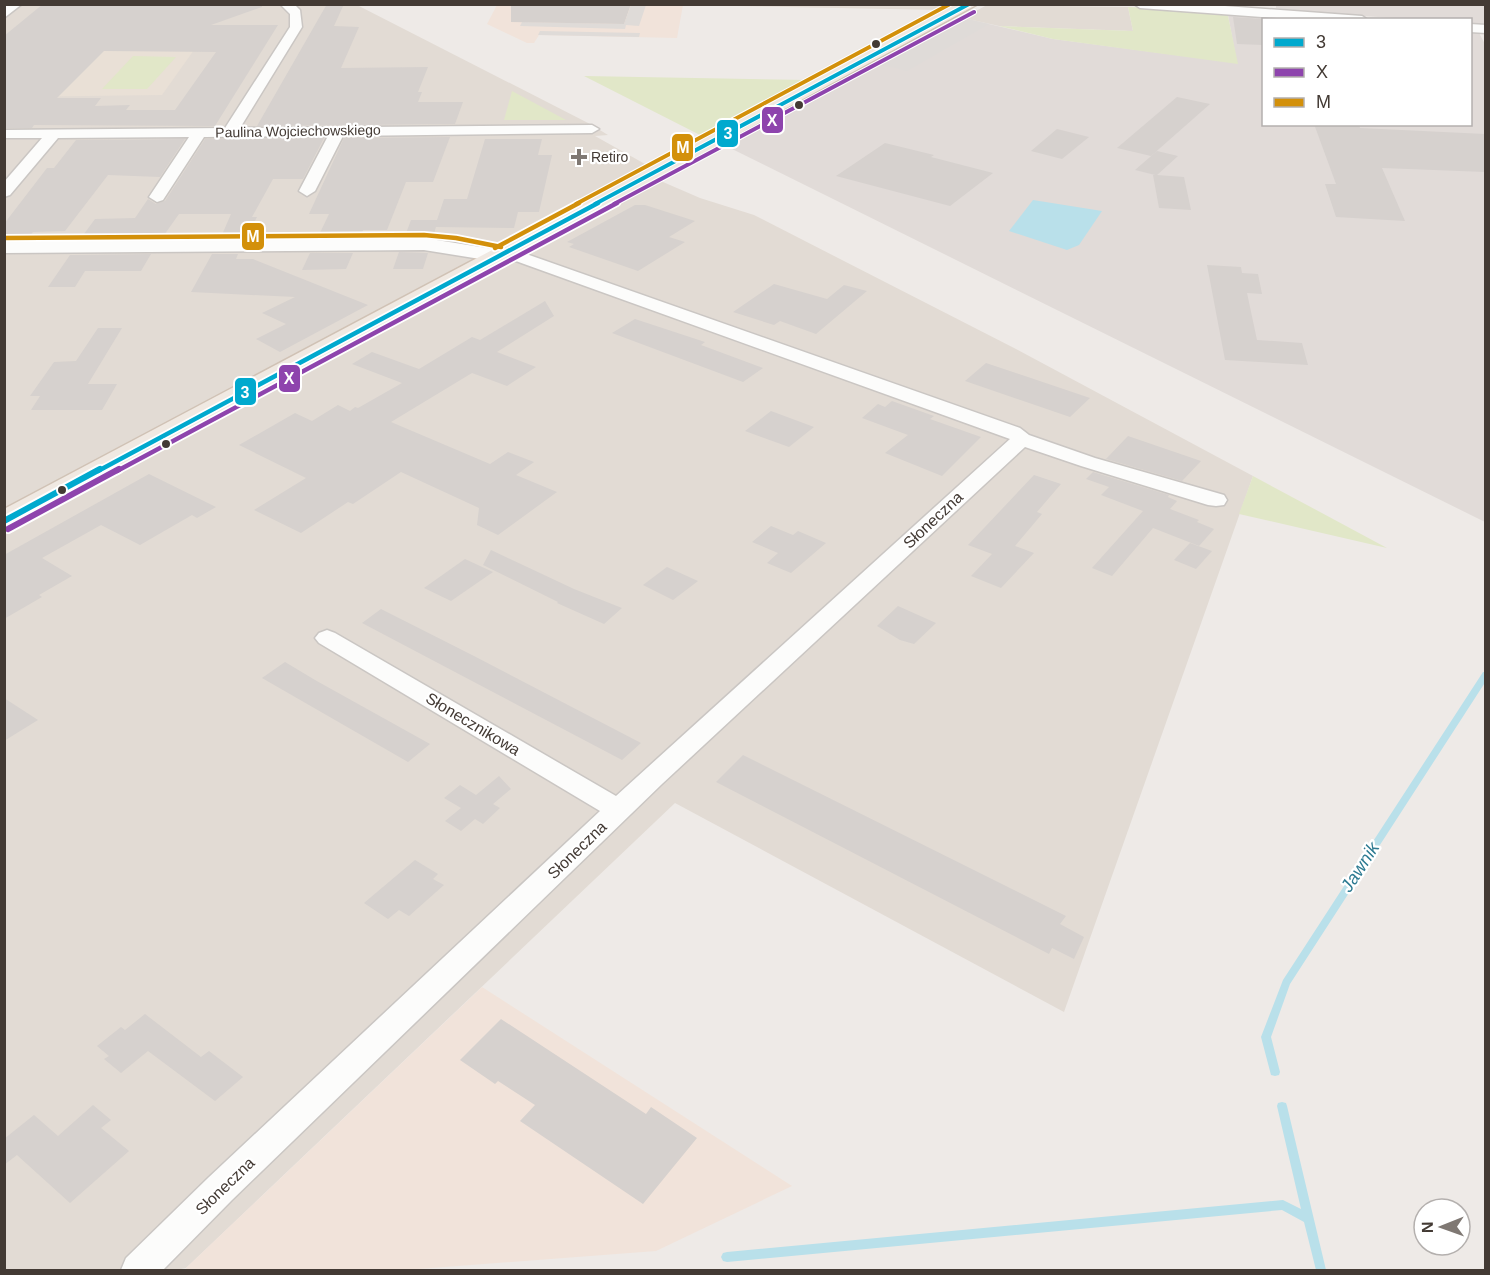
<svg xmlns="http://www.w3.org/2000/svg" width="1490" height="1275" font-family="Arial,sans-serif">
<rect width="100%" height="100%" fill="#eeeae7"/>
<g fill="#e2dbd4">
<polygon points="5,5 357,5 590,124 608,135 595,136 645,164 663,182 700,198 754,215 1016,349 1253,476 1064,1012 675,803 186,1268 176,1270 5,1270"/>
<polygon points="683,5 683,4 950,5 940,10"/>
<polygon points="987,5 1128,7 1133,31 999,26 963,18"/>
</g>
<g fill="#f1e3da">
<polygon points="497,5 683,5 677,38 539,35 534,43 527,43 487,24"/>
<polygon points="482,987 792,1186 656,1251 406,1270 187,1270 186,1268"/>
</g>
<g fill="#e1dbd8">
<polygon points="1276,4 1485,5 1485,25 1471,24 1470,20 1409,19 1332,14 1276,8"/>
<polygon points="1228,15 1304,19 1264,20 1264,124 1470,124 1471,30 1478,31 1486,46 1485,522 728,147 963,18 1053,39 1237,63"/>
</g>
<polygon fill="#e9e0d6" points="209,29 162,95 5,97 4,35"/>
<g fill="#e1e7c8">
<polygon points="1128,7 1227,11 1238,64 1053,39 999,26 1133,31"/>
<polygon points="133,56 176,57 147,89 102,89"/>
<polygon points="584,76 809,80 700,135"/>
<polygon points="512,91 566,120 504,120"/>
<polygon points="1253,476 1387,548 1239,514"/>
</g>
<g fill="#dfdbd8">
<polygon points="631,5 646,5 639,26 626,25 625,29 520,26 522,22 624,24"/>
<polygon points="963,18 989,24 907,71 878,64"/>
<polygon points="540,31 640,33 639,37 538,35"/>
</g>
<polygon fill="#b9e0ea" points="1033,200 1102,211 1079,245 1067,250 1009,231"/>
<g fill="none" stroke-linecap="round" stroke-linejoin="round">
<g fill="#b9e0ea" fill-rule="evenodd">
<polygon points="1483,672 1486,672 1486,681 1290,984 1271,1037 1280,1072 1279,1075 1275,1076 1271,1075 1261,1037 1283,980"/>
<polygon points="1282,1102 1286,1103 1287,1106 1326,1270 1316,1270 1304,1222 1282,1210 727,1262 723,1261 721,1257 723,1253 727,1252 1283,1200 1301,1209 1277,1106 1278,1103"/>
</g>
</g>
<g fill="#d6d1ce" fill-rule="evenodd">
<path d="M43 4H262V7L211 25H278L215 126 34 125 32 128H4V36ZM104 51 216 52 175 110H126L130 105 95 106 101 98H57Z"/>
<polygon points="327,4 344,4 334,26 359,27 341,68 428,67 418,92 422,92 418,102 463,102 455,124 257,126"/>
<polygon points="511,4 631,4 624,24 511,22"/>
<polygon points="1233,17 1263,19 1263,45 1237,44"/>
<polygon points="1177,97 1210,104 1151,156 1117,148"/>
<polygon points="1314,124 1359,124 1360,128 1485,134 1485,172 1382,168 1405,221 1336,217 1325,184 1336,184"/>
<polygon points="1057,129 1089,137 1062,159 1031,151"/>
<polygon points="450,137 433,182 406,182 387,230 363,230 361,236 318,237 329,214 309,214 344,138"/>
<polygon points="324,138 303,179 273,179 252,217 257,217 247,237 221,237 231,214 179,214 162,238 81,238 95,219 135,218 148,199 156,204 165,201 205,139"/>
<polygon points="185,139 160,177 108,175 65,231 33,232 27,239 4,239 4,224 47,168 54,168 76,140"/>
<polygon points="485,139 542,139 538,155 552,155 539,212 518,212 514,228 436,227 433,237 405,236 411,220 437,220 444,199 467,199"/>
<polygon points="885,143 934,155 931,157 993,173 950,206 836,176"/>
<polygon points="1157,151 1178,156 1157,175 1184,177 1191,210 1159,208 1153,175 1155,175 1135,170"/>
<polygon points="635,205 645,205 695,221 669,237 685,242 638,271 569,247 574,244 567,242"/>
<polygon points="399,252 428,253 423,269 393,269"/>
<polygon points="310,253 353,253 346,269 302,270"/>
<polygon points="151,254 141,271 85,271 75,287 48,287 70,255"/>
<polygon points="212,254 238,254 236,259 253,259 368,305 280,352 256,339 286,324 262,313 295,297 191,292"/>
<polygon points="1207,265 1241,267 1242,273 1258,274 1262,294 1247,293 1257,340 1302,343 1308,365 1225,360"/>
<polygon points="774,284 827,299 844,285 867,291 816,334 780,321 774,325 733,312"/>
<polygon points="545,301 554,316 497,352 536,367 507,386 472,373 391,422 490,464 508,452 534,462 516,475 557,492 498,535 477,525 479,508 401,472 353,504 348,502 301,533 254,510 306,478 239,445 295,413 312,421 338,405 350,411 355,407 358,408 402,383 352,364 372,352 419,369 472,337 480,340"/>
<polygon points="635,319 705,342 701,345 763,368 743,382 612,333"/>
<polygon points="98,328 122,328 88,384 117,384 102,410 31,410 40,396 30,396 54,362 76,361"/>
<polygon points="986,363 1090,398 1070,417 965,381"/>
<polygon points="892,401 934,416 930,419 981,437 942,476 885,453 908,435 862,418 878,404 885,407"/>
<polygon points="771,411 814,427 789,447 745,431"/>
<polygon points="1128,436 1201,461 1182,481 1106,459"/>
<polygon points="1093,472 1169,495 1168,497 1177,501 1170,509 1199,520 1197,522 1214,529 1199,546 1153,528 1112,576 1092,568 1143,511 1101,495 1109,487 1086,479"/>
<polygon points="149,474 216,507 197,518 192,515 140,545 101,525 42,558 72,576 39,595 42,597 4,619 4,555"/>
<polygon points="1034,475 1061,484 1037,512 1042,514 1015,546 1034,553 1001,588 971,576 992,554 968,545"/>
<polygon points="771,526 793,535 798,531 826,543 791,573 767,563 778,553 752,542"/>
<polygon points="1190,543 1212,551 1196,569 1174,560"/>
<polygon points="491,550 574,589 622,608 604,624 557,603 558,602 483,565"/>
<polygon points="465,559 493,572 451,601 424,588"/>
<polygon points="667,567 698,581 673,600 643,585"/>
<polygon points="898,606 936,623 914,644 900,640 877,626"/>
<polygon points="381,609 474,656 641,743 622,760 362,623"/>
<polygon points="285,662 315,680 430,744 408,762 262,678"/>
<polygon points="4,698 38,720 4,741"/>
<polygon points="743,755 1066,916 1060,924 1084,937 1074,959 1052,948 1049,954 716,782"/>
<polygon points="499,776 511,789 493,804 500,808 483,824 475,819 461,831 445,821 461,808 444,798 460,785 476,795"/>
<polygon points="415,860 438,874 433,879 444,885 409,916 399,910 388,919 364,903"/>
<polygon points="145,1014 201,1057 209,1051 243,1077 215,1101 148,1051 121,1073 104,1059 109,1056 97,1046 121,1027 125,1030"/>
<polygon points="501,1019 646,1114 651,1107 697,1138 643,1204 520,1121 535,1105 498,1081 495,1084 460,1060"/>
<polygon points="93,1105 111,1120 101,1128 129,1151 70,1203 17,1155 4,1165 4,1139 34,1115 58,1136"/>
</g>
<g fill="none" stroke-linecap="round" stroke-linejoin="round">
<defs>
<g id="minor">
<polygon points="8,4 22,4 4,18 4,7"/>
<polygon points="280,4 294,4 300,10 302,27 240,128 592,125 599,129 592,133 343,136 315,191 307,196 299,191 328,136 204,137 163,200 157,202 149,197 189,137 58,138 10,195 4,197 4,182 42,138 4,138 4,130 225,128 290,27 290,14"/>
<polygon points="1134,4 1198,4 1362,16 1368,20 1303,20 1140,8"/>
<polygon points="1470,24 1486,25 1486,33 1470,32"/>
<polygon points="515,250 1020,428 1029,435 1095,458 1224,495 1227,500 1224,505 1216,506 1208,505 1081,466 1025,447 662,784 232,1200 163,1270 121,1270 126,1258 208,1178 600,811 319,643 315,638 319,633 327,630 335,633 616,796 1010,439 513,260 493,260 491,256 493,252"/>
</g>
<polygon id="tertiary" points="424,238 499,250 506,252 510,256 506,260 499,262 424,250 4,253 4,241"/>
<polygon id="primary" points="956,4 978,4 15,527 4,530 4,509"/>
</defs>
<use href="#minor" stroke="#cac6c3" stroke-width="3"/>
<use href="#tertiary" stroke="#cac6c3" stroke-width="3"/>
<use href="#primary" stroke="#d0c2b5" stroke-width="3"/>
<use href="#minor" fill="#fcfcfb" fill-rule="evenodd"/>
<use href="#tertiary" fill="#fcfcfb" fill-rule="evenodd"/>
<use href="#primary" fill="#f0e9e2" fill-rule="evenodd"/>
<defs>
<polyline id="bus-1-far2" points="595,204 969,4"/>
<polyline id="bus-1-far1" points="98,471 598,203"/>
<polyline id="bus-1" points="4,521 100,469"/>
<polyline id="bus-2-far2" points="614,204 974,12"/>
<polyline id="bus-2-far1" points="117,471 617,203"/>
<polyline id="bus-2" points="8,529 119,469"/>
<polyline id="bus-3-far1" points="576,204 950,4"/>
<g id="bus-3">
<polyline points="4,238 424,235 456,238 501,247"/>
<polyline points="495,248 579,203"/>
</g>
</defs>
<use href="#bus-1-far2" stroke="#fff" stroke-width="6"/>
<use href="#bus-1-far1" stroke="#fff" stroke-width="8"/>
<use href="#bus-1" stroke="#fff" stroke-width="10"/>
<use href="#bus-2-far2" stroke="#fff" stroke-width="6"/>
<use href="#bus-2-far1" stroke="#fff" stroke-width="8"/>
<use href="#bus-2" stroke="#fff" stroke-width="10"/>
<use href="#bus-3-far1" stroke="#fff" stroke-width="6"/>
<use href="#bus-3" stroke="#fff" stroke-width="8"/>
<use href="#bus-1-far2" stroke="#00a9ce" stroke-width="4"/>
<use href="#bus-1-far1" stroke="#00a9ce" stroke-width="4.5"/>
<use href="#bus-1" stroke="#00a9ce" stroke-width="6"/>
<use href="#bus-2-far2" stroke="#8e44ad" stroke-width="4"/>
<use href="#bus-2-far1" stroke="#8e44ad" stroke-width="4.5"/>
<use href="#bus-2" stroke="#8e44ad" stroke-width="6"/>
<use href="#bus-3-far1" stroke="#d3900a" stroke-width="4"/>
<use href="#bus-3" stroke="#d3900a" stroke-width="4.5"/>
</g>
<g fill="#433a34" stroke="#fff" stroke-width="2">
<circle cx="876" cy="44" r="5"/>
<circle cx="799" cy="105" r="5"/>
<circle cx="166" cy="444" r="5"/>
<circle cx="62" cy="490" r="5"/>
</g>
<path fill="#7f7873" stroke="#fff" stroke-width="2" d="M576 148h6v6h6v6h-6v6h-6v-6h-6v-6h6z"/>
<g text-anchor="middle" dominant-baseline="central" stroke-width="4.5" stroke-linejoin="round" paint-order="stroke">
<g font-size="14" fill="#433a34" stroke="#fff">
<text transform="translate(298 131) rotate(-1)">Paulina Wojciechowskiego</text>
</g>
<g font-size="14" fill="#433a34" stroke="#fff" text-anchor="start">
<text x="591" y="157">Retiro</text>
</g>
<g font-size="16" fill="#433a34" stroke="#fff">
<text transform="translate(933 520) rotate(-43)">Słoneczna</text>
<text transform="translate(473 724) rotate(31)">Słonecznikowa</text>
<text transform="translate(577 850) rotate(-44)">Słoneczna</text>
<text transform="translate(225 1186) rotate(-44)">Słoneczna</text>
</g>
<g font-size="18" font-style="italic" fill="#2e7b92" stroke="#fff">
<text transform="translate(1360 867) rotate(-57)">Jawnik</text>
</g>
</g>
<g stroke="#fff" stroke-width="2">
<rect x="761" y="106" width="23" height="28" rx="6" fill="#8e44ad"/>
<rect x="716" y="119" width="23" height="29" rx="6" fill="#00a9ce"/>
<rect x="671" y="133" width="23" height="29" rx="6" fill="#d3900a"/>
<rect x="241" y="222" width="24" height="29" rx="6" fill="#d3900a"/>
<rect x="278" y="364" width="23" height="29" rx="6" fill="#8e44ad"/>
<rect x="234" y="377" width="23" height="29" rx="6" fill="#00a9ce"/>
</g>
<g font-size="16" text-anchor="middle" font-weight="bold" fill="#fff">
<text x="772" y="126">X</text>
<text x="728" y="139">3</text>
<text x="683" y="153">M</text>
<text x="253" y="242">M</text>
<text x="289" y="384">X</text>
<text x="245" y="398">3</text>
</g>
<rect width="1490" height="1275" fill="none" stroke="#433a34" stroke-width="12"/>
<rect x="1262" y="18" width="210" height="108" fill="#ffffff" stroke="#b4b0ae" stroke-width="1.5"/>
<rect x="1274" y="38" width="30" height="9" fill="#00a9ce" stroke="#b4b0ae" stroke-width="1.5"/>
<text x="1316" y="48" font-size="18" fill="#433a34">3</text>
<rect x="1274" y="68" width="30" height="9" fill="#8e44ad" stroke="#b4b0ae" stroke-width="1.5"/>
<text x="1316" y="78" font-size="18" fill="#433a34">X</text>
<rect x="1274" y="98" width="30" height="9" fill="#d3900a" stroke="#b4b0ae" stroke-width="1.5"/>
<text x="1316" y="108" font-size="18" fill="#433a34">M</text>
<g transform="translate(1442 1227) rotate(269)"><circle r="28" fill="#ffffff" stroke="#b4b0ae" stroke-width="1.5"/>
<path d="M0-4.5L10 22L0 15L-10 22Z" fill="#7f7873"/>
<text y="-9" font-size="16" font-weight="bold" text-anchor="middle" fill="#433a34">N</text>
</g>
</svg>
